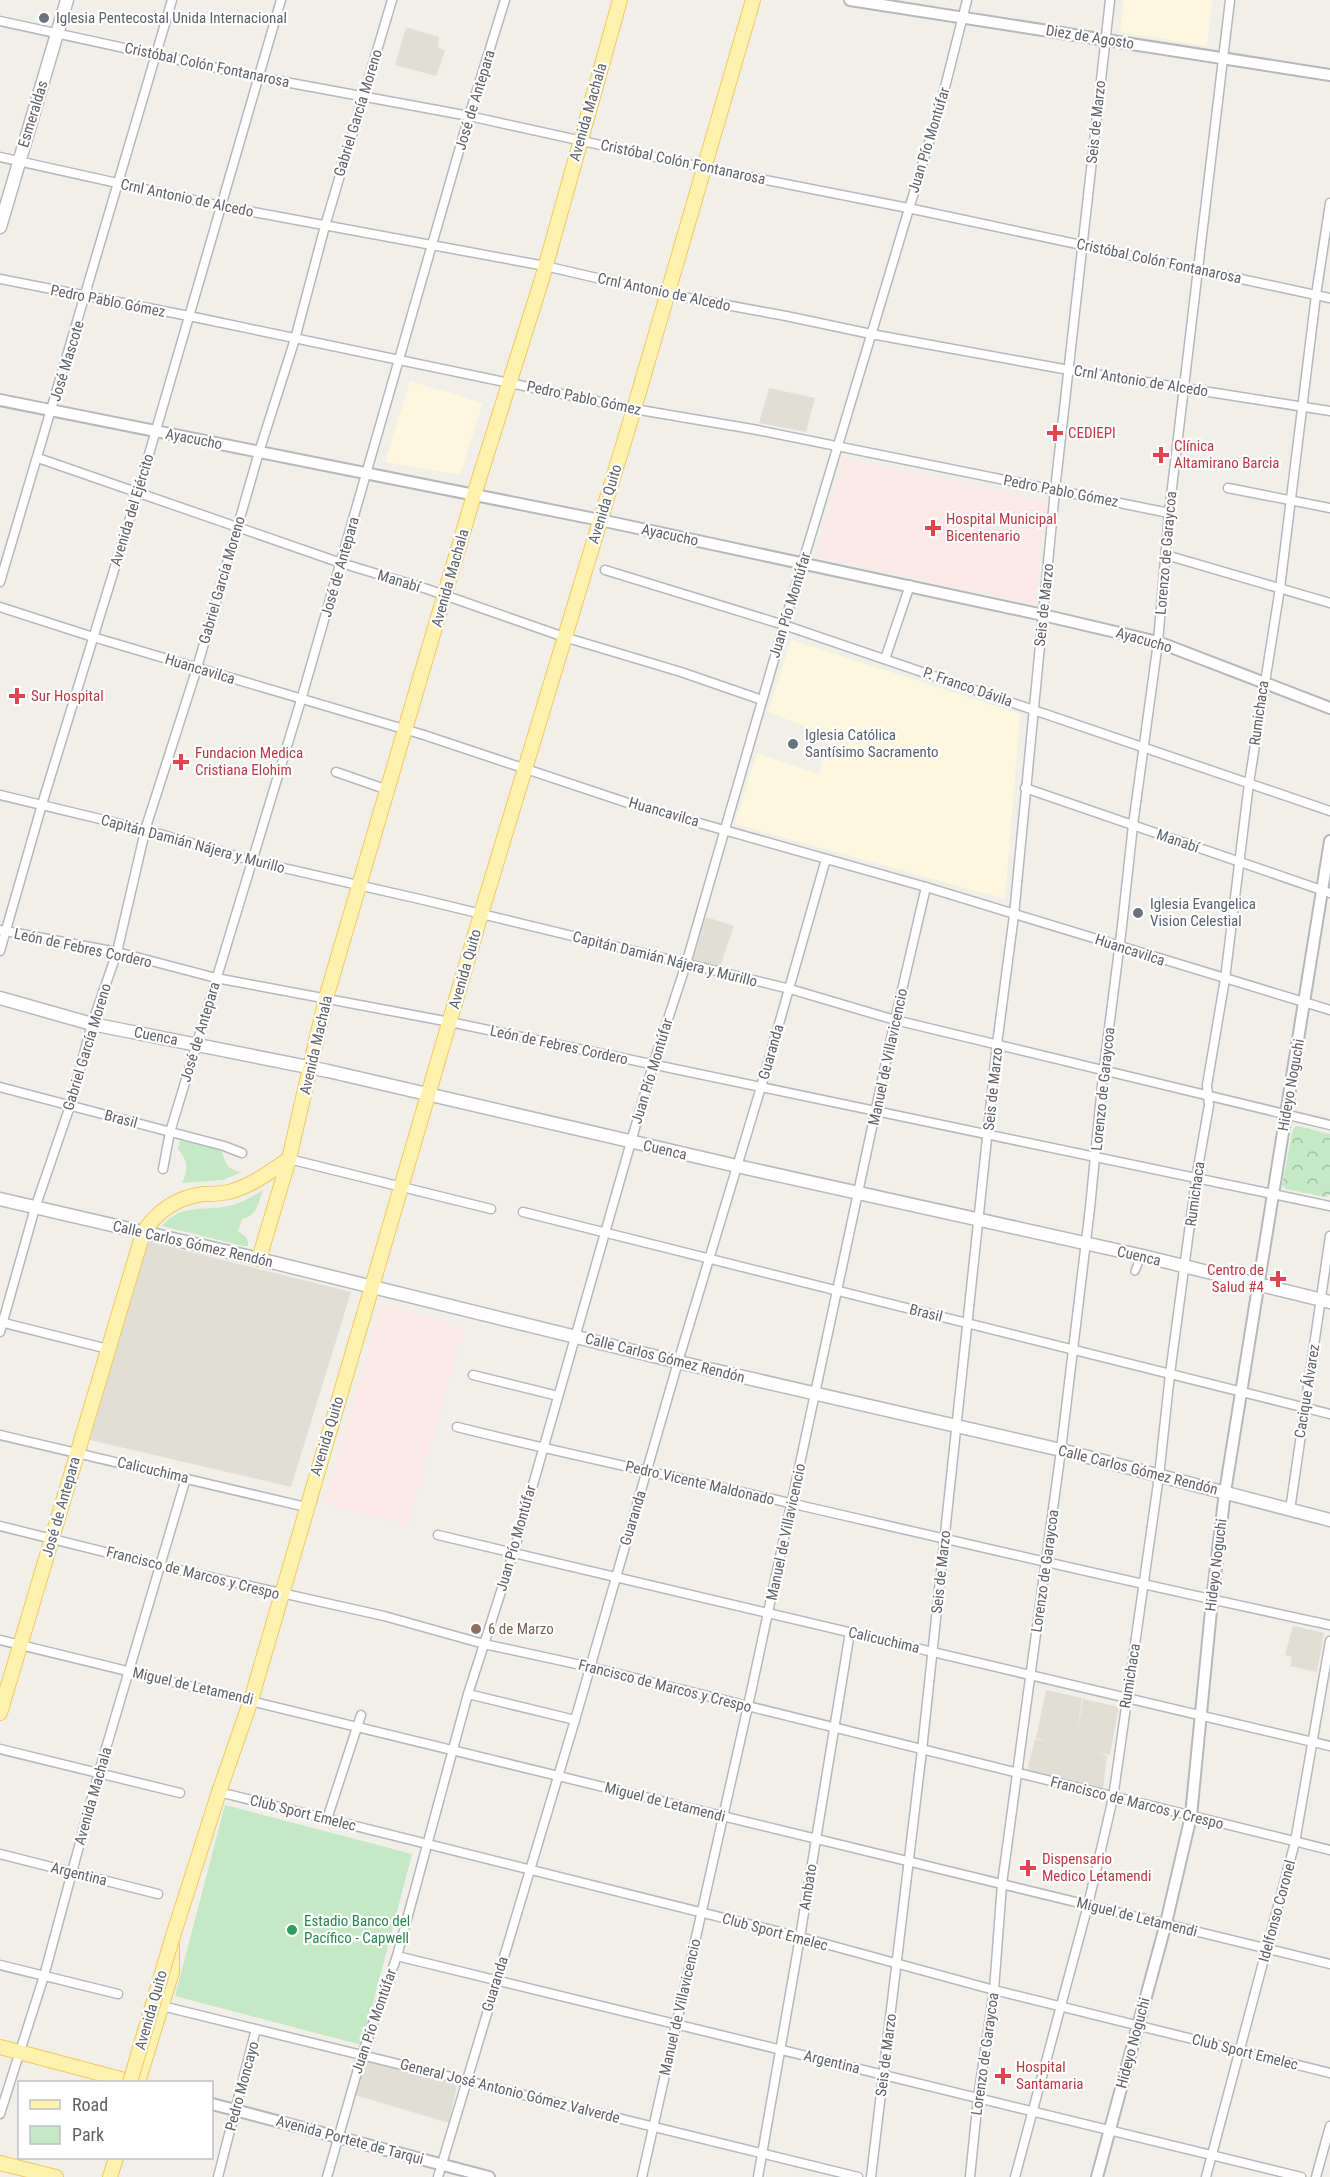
<svg xmlns="http://www.w3.org/2000/svg" width="1330" height="2177" font-family="'Roboto Condensed',sans-serif">
<defs>
<pattern id="park-crowns" width="20" height="18" patternUnits="userSpaceOnUse" patternTransform="scale(1.5)"><rect width="20" height="18" fill="#c5e8c5"/><path d="M2 6a3 3 0 1 1 6 0M12 15a3 3 0 1 1 6 0" fill="none" stroke="#a3c0a4"/></pattern>
</defs>
<rect width="100%" height="100%" fill="#f1efe8"/>
<g fill="#fef7e0">
<polygon points="1124,0 1212,0 1207,46 1120,32"/>
<polygon points="410,381 483,403 460,475 385,462"/>
<polygon points="791,640 1020,714 1005,899 735,824 757,753 819,774 830,736 768,712"/>
</g>
<g fill="#e1ded6">
<polygon points="406,27 439,37 438,47 445,51 436,76 395,65"/>
<polygon points="769,388 815,398 806,432 759,423"/>
<polygon points="706,917 734,926 719,969 692,962"/>
<polygon points="146,1241 351,1292 291,1487 90,1440"/>
<polygon points="1293,1626 1324,1633 1317,1672 1290,1666 1292,1657 1285,1655"/>
<polygon points="1046,1690 1082,1698 1077,1734 1083,1699 1119,1707 1110,1755 1099,1753 1107,1756 1103,1789 1027,1771 1035,1739 1048,1742 1036,1738"/>
<polygon points="364,2060 457,2085 449,2123 355,2095"/>
</g>
<g fill="#fce8e6">
<polygon points="845,458 1046,502 1034,604 816,555"/>
<polygon points="381,1304 464,1327 408,1525 326,1503"/>
</g>
<g fill="#c5e8c5">
<path d="M180 1140 222 1151C225 1164 228 1170 242 1172L223 1180 182 1183C189 1169 188 1161 178 1149Z"/>
<path d="M263 1190C258 1204 257 1216 242 1219L238 1231C244 1236 249 1237 248 1246H243L162 1226C180 1204 203 1211 228 1206 240 1204 252 1197 263 1190Z"/>
<polygon points="225,1805 412,1854 362,2045 175,1996"/>
</g>
<polygon fill="url(#park-crowns)" points="1297,1126 1330,1134 1330,1195 1326,1197 1286,1189 1282,1185 1293,1129"/>
<g fill="none" stroke-linecap="round" stroke-linejoin="round">
<defs>
<polyline id="pedestrian" points="1135,1271 1141,1256"/>
<g id="minor">
<polyline points="0,21 258,77 469,116 705,168 908,208 1330,298"/>
<polyline points="0,157 221,206 545,266 666,294 786,316 871,334 1069,370 1330,411"/>
<polyline points="0,279 189,316 634,409 752,429 1169,513"/>
<polyline points="38,458 341,563 427,589 564,637 681,672 762,700"/>
<polyline points="1228,488 1330,508"/>
<polyline points="1166,555 1330,603"/>
<polyline points="605,570 784,625 1330,811"/>
<polyline points="0,582 172,0"/>
<polyline points="0,607 93,637 424,735 628,803 926,887 1330,1010"/>
<polyline points="885,659 910,585"/>
<polyline points="336,772 388,790"/>
<polyline points="1025,788 1330,893"/>
<polyline points="0,795 146,830 253,861 428,901 790,989 895,1020 1330,1125"/>
<polyline points="0,930 117,952 216,978 450,1022 1330,1206"/>
<polyline points="0,951 43,801 138,492 281,0"/>
<polyline points="0,1087 224,1146 242,1153"/>
<polyline points="289,1159 491,1209"/>
<polyline points="163,1169 170,1132 301,700 469,116 505,0"/>
<polyline points="523,1212 1330,1414"/>
<polyline points="0,1322 108,1349"/>
<polyline points="0,1332 35,1208 70,1106 92,1024 117,952 146,827 197,668 259,452 295,339 325,226 392,0"/>
<polyline points="473,1375 558,1396"/>
<path d="M457 1427C569 1455 682 1478 794 1504 972 1545 1151 1587 1330 1625"/>
<polyline points="0,1435 306,1507"/>
<polyline points="1290,1510 1330,1236"/>
<polyline points="0,1526 161,1566 384,1616 484,1644 590,1667 1330,1850"/>
<polyline points="438,1535 1330,1746"/>
<polyline points="0,1640 1330,1964"/>
<polyline points="468,1694 575,1720"/>
<polyline points="0,1749 180,1793"/>
<polyline points="219,1792 800,1937 994,1990 1330,2073"/>
<polyline points="327,1819 361,1715"/>
<polyline points="0,1854 158,1894"/>
<polyline points="397,1956 1301,2177"/>
<polyline points="0,1965 118,1994"/>
<polyline points="162,2006 858,2177"/>
<polyline points="0,2114 44,1976 99,1772 186,1478"/>
<polyline points="218,2177 256,2029"/>
<polyline points="327,2177 362,2055 397,1956 468,1694 514,1551 653,1065 686,964 784,625 942,99 967,0"/>
<polyline points="438,2177 575,1720 678,1362 761,1087 826,859"/>
<polyline points="642,2177 748,1706 895,1020 926,887"/>
<polyline points="758,2177 800,1937 850,1632"/>
<polyline points="871,2177 922,1750 997,1044 1014,915 1055,490 1110,0"/>
<polyline points="970,2177 978,2098 994,1990 1002,1884 1061,1450 1090,1208 1103,1075 1122,926 1133,825 1158,642 1169,513 1230,0"/>
<polyline points="1015,2177 1088,1905 1113,1798 1159,1476 1170,1374 1196,1179 1209,1105 1207,1085 1225,979 1249,783 1280,588 1316,295 1330,203"/>
<polyline points="1206,2177 1295,1842 1330,1641"/>
<polyline points="1316,2177 1330,2126"/>
</g>
<g id="tertiary">
<polyline points="850,0 1330,75"/>
<polyline points="0,400 600,520 1043,615 1158,642 1330,708"/>
<polyline points="212,2104 489,2177"/>
<polyline points="1097,2177 1166,1923 1191,1816 1212,1600 1225,1492 1330,841"/>
</g>
<g id="secondary">
<polyline points="0,227 67,0"/>
<polyline points="0,998 92,1024 328,1071 737,1166 1143,1256 1330,1302"/>
<polyline points="0,1199 259,1259 678,1362 1061,1450 1330,1520"/>
</g>
<g id="primary">
<polyline points="259,1259 289,1159 326,998 474,495 542,279 620,0"/>
<path d="M0 1713 143 1233C157 1211 178 1197 204 1194 213 1194 223 1194 232 1191 253 1185 271 1171 289 1159"/>
<polyline points="172,1939 219,1792 251,1700 481,914 634,409 753,0"/>
<polyline points="0,2047 132,2082"/>
<polyline points="138,2082 172,1972 172,1946"/>
<polyline points="0,2163 56,2177"/>
<polyline points="110,2177 116,2158"/>
</g>
</defs>
<use href="#pedestrian" stroke="#b5b8bc" stroke-width="10"/>
<use href="#minor" stroke="#b5b8bc" stroke-width="11"/>
<use href="#tertiary" stroke="#b5b8bc" stroke-width="14"/>
<use href="#secondary" stroke="#b6babf" stroke-width="15"/>
<use href="#primary" stroke="#f2c960" stroke-width="16"/>
<use href="#pedestrian" stroke="#fff" stroke-width="7"/>
<use href="#minor" stroke="#fff" stroke-width="8"/>
<use href="#tertiary" stroke="#fff" stroke-width="10"/>
<use href="#secondary" stroke="#fff" stroke-width="12"/>
<use href="#primary" stroke="#fff2af" stroke-width="14"/>
<defs>
<polyline id="primary-bridge" points="130,2082 172,1939"/>
</defs>
<use href="#primary-bridge" stroke="#f2c960" stroke-width="16" stroke-linecap="butt"/>
<use href="#primary-bridge" stroke="#fff2af" stroke-width="14"/>
</g>
<g fill="#6b7280" stroke="#fff" stroke-width="2">
<circle cx="44" cy="18" r="6"/>
<circle cx="793" cy="744" r="6"/>
<circle cx="1138" cy="913" r="6"/>
</g>
<g fill="#e0444e" stroke="#fff" stroke-width="2">
<path d="M1052 424h6v6h6v6h-6v6h-6v-6h-6v-6h6z"/>
<path d="M1158 446h6v6h6v6h-6v6h-6v-6h-6v-6h6z"/>
<path d="M930 519h6v6h6v6h-6v6h-6v-6h-6v-6h6z"/>
<path d="M14 687h6v6h6v6h-6v6h-6v-6h-6v-6h6z"/>
<path d="M178 753h6v6h6v6h-6v6h-6v-6h-6v-6h6z"/>
<path d="M1275 1270h6v6h6v6h-6v6h-6v-6h-6v-6h6z"/>
<path d="M1025 1859h6v6h6v6h-6v6h-6v-6h-6v-6h6z"/>
<path d="M1000 2067h6v6h6v6h-6v6h-6v-6h-6v-6h6z"/>
</g>
<circle fill="#8d6e63" stroke="#fff" stroke-width="2" cx="476" cy="1629" r="6"/>
<circle fill="#2e9e5b" stroke="#fff" stroke-width="2" cx="292" cy="1930" r="6"/>
<g text-anchor="middle" dominant-baseline="central" stroke-width="4.5" stroke-linejoin="round" paint-order="stroke">
<g font-size="15" fill="#5b616d" stroke="#fff" text-anchor="start">
<text x="56" y="18">Iglesia Pentecostal Unida Internacional</text>
<text x="805" y="735">Iglesia Católica<tspan x="805" dy="17">Santísimo Sacramento</tspan></text>
<text x="1150" y="904">Iglesia Evangelica<tspan x="1150" dy="17">Vision Celestial</tspan></text>
</g>
<g font-size="15" fill="#5f6368" stroke="#fff">
<text transform="translate(1090 37) rotate(9)">Diez de Agosto</text>
<text transform="translate(207 65) rotate(12)">Cristóbal Colón Fontanarosa</text>
<text transform="translate(475 100) rotate(-73)">José de Antepara</text>
<text transform="translate(588 112) rotate(-74)">Avenida Machala</text>
<text transform="translate(358 113) rotate(-73)">Gabriel García Moreno</text>
<text transform="translate(33 114) rotate(-73)">Esmeraldas</text>
<text transform="translate(1096 122) rotate(-84)">Seis de Marzo</text>
<text transform="translate(929 140) rotate(-73)">Juan Pío Montúfar</text>
<text transform="translate(683 162) rotate(12)">Cristóbal Colón Fontanarosa</text>
<text transform="translate(187 198) rotate(12)">Crnl Antonio de Alcedo</text>
<text transform="translate(1159 261) rotate(12)">Cristóbal Colón Fontanarosa</text>
<text transform="translate(664 292) rotate(12)">Crnl Antonio de Alcedo</text>
<text transform="translate(108 301) rotate(11)">Pedro Pablo Gómez</text>
<text transform="translate(67 361) rotate(-73)">José Mascote</text>
<text transform="translate(1141 381) rotate(9)">Crnl Antonio de Alcedo</text>
<text transform="translate(584 398) rotate(12)">Pedro Pablo Gómez</text>
<text transform="translate(194 439) rotate(11)">Ayacucho</text>
<text transform="translate(1061 491) rotate(11)">Pedro Pablo Gómez</text>
<text transform="translate(605 504) rotate(-73)">Avenida Quito</text>
<text transform="translate(132 510) rotate(-73)">Avenida del Ejército</text>
<text transform="translate(670 535) rotate(12)">Ayacucho</text>
<text transform="translate(1166 553) rotate(-85)">Lorenzo de Garaycoa</text>
<text transform="translate(340 567) rotate(-74)">José de Antepara</text>
<text transform="translate(450 578) rotate(-74)">Avenida Machala</text>
<text transform="translate(222 580) rotate(-74)">Gabriel García Moreno</text>
<text transform="translate(399 581) rotate(17)">Manabí</text>
<text transform="translate(790 605) rotate(-73)">Juan Pío Montúfar</text>
<text transform="translate(1044 605) rotate(-84)">Seis de Marzo</text>
<text transform="translate(1144 640) rotate(16)">Ayacucho</text>
<text transform="translate(200 669) rotate(17)">Huancavilca</text>
<text transform="translate(968 687) rotate(19)">P. Franco Dávila</text>
<text transform="translate(1259 713) rotate(-82)">Rumichaca</text>
<text transform="translate(664 812) rotate(16)">Huancavilca</text>
<text transform="translate(1178 841) rotate(19)">Manabí</text>
<text transform="translate(193 844) rotate(15)">Capitán Damián Nájera y Murillo</text>
<text transform="translate(83 948) rotate(12)">León de Febres Cordero</text>
<text transform="translate(1130 950) rotate(18)">Huancavilca</text>
<text transform="translate(665 959) rotate(14)">Capitán Damián Nájera y Murillo</text>
<text transform="translate(465 969) rotate(-74)">Avenida Quito</text>
<text transform="translate(200 1032) rotate(-73)">José de Antepara</text>
<text transform="translate(156 1036) rotate(11)">Cuenca</text>
<text transform="translate(316 1045) rotate(-77)">Avenida Machala</text>
<text transform="translate(559 1045) rotate(12)">León de Febres Cordero</text>
<text transform="translate(87 1047) rotate(-73)">Gabriel García Moreno</text>
<text transform="translate(771 1052) rotate(-74)">Guaranda</text>
<text transform="translate(888 1057) rotate(-78)">Manuel de Villavicencio</text>
<text transform="translate(652 1071) rotate(-73)">Juan Pío Montúfar</text>
<text transform="translate(1291 1085) rotate(-80)">Hideyo Noguchi</text>
<text transform="translate(993 1089) rotate(-84)">Seis de Marzo</text>
<text transform="translate(1103 1089) rotate(-84)">Lorenzo de Garaycoa</text>
<text transform="translate(121 1119) rotate(15)">Brasil</text>
<text transform="translate(665 1150) rotate(13)">Cuenca</text>
<text transform="translate(1195 1194) rotate(-82)">Rumichaca</text>
<text transform="translate(193 1244) rotate(13)">Calle Carlos Gómez Rendón</text>
<text transform="translate(1139 1256) rotate(13)">Cuenca</text>
<text transform="translate(926 1313) rotate(14)">Brasil</text>
<text transform="translate(665 1358) rotate(14)">Calle Carlos Gómez Rendón</text>
<text transform="translate(1307 1391) rotate(-81)">Cacique Álvarez</text>
<text transform="translate(327 1436) rotate(-73)">Avenida Quito</text>
<text transform="translate(153 1470) rotate(13)">Calicuchima</text>
<text transform="translate(1138 1470) rotate(14)">Calle Carlos Gómez Rendón</text>
<text transform="translate(700 1483) rotate(13)">Pedro Vicente Maldonado</text>
<text transform="translate(61 1507) rotate(-74)">José de Antepara</text>
<text transform="translate(633 1518) rotate(-73)">Guaranda</text>
<text transform="translate(786 1532) rotate(-78)">Manuel de Villavicencio</text>
<text transform="translate(516 1538) rotate(-74)">Juan Pío Montúfar</text>
<text transform="translate(1216 1565) rotate(-83)">Hideyo Noguchi</text>
<text transform="translate(1045 1571) rotate(-82)">Lorenzo de Garaycoa</text>
<text transform="translate(941 1572) rotate(-84)">Seis de Marzo</text>
<text transform="translate(193 1573) rotate(14)">Francisco de Marcos y Crespo</text>
<text transform="translate(884 1640) rotate(13)">Calicuchima</text>
<text transform="translate(1130 1676) rotate(-81)">Rumichaca</text>
<text transform="translate(193 1686) rotate(13)">Miguel de Letamendi</text>
<text transform="translate(665 1686) rotate(14)">Francisco de Marcos y Crespo</text>
<text transform="translate(93 1796) rotate(-74)">Avenida Machala</text>
<text transform="translate(665 1802) rotate(14)">Miguel de Letamendi</text>
<text transform="translate(1137 1803) rotate(14)">Francisco de Marcos y Crespo</text>
<text transform="translate(303 1813) rotate(14)">Club Sport Emelec</text>
<text transform="translate(79 1874) rotate(14)">Argentina</text>
<text transform="translate(808 1887) rotate(-81)">Ambato</text>
<text transform="translate(1277 1911) rotate(-75)">Idelfonso Coronel</text>
<text transform="translate(1137 1917) rotate(14)">Miguel de Letamendi</text>
<text transform="translate(775 1932) rotate(15)">Club Sport Emelec</text>
<text transform="translate(495 1984) rotate(-73)">Guaranda</text>
<text transform="translate(680 2007) rotate(-77)">Manuel de Villavicencio</text>
<text transform="translate(151 2010) rotate(-74)">Avenida Quito</text>
<text transform="translate(374 2021) rotate(-71)">Juan Pío Montúfar</text>
<text transform="translate(1133 2043) rotate(-75)">Hideyo Noguchi</text>
<text transform="translate(1245 2052) rotate(14)">Club Sport Emelec</text>
<text transform="translate(985 2054) rotate(-82)">Lorenzo de Garaycoa</text>
<text transform="translate(886 2055) rotate(-83)">Seis de Marzo</text>
<text transform="translate(832 2062) rotate(14)">Argentina</text>
<text transform="translate(242 2086) rotate(-75)">Pedro Moncayo</text>
<text transform="translate(510 2091) rotate(14)">General José Antonio Gómez Valverde</text>
<text transform="translate(350 2140) rotate(15)">Avenida Portete de Tarqui</text>
</g>
<g font-size="15" fill="#be3a42" stroke="#fff" text-anchor="start">
<text x="1068" y="433">CEDIEPI</text>
<text x="1174" y="446">Clínica<tspan x="1174" dy="17">Altamirano Barcia</tspan></text>
<text x="946" y="519">Hospital Municipal<tspan x="946" dy="17">Bicentenario</tspan></text>
<text x="31" y="696">Sur Hospital</text>
<text x="195" y="753">Fundacion Medica<tspan x="195" dy="17">Cristiana Elohim</tspan></text>
<text x="1264" y="1270" text-anchor="end">Centro de<tspan x="1264" dy="17">Salud #4</tspan></text>
<text x="1042" y="1859">Dispensario<tspan x="1042" dy="17">Medico Letamendi</tspan></text>
<text x="1016" y="2067">Hospital<tspan x="1016" dy="17">Santamaria</tspan></text>
</g>
<g font-size="15" fill="#785e54" stroke="#fff" text-anchor="start">
<text x="488" y="1629">6 de Marzo</text>
</g>
<g font-size="15" fill="#27864d" stroke="#fff" text-anchor="start">
<text x="304" y="1921">Estadio Banco del<tspan x="304" dy="17">Pacífico - Capwell</tspan></text>
</g>
</g>
<rect x="18" y="2081" width="195" height="78" fill="#ffffff" stroke="#bfc1c3" stroke-width="1.5"/>
<rect x="30" y="2100" width="30" height="9" fill="#fff2af" stroke="#bfc1c3" stroke-width="1.5"/>
<text x="72" y="2111" font-size="18" fill="#5f6368">Road</text>
<rect x="30" y="2126" width="30" height="18" fill="#c5e8c5" stroke="#bfc1c3" stroke-width="1.5"/>
<text x="72" y="2141" font-size="18" fill="#5f6368">Park</text>
</svg>
